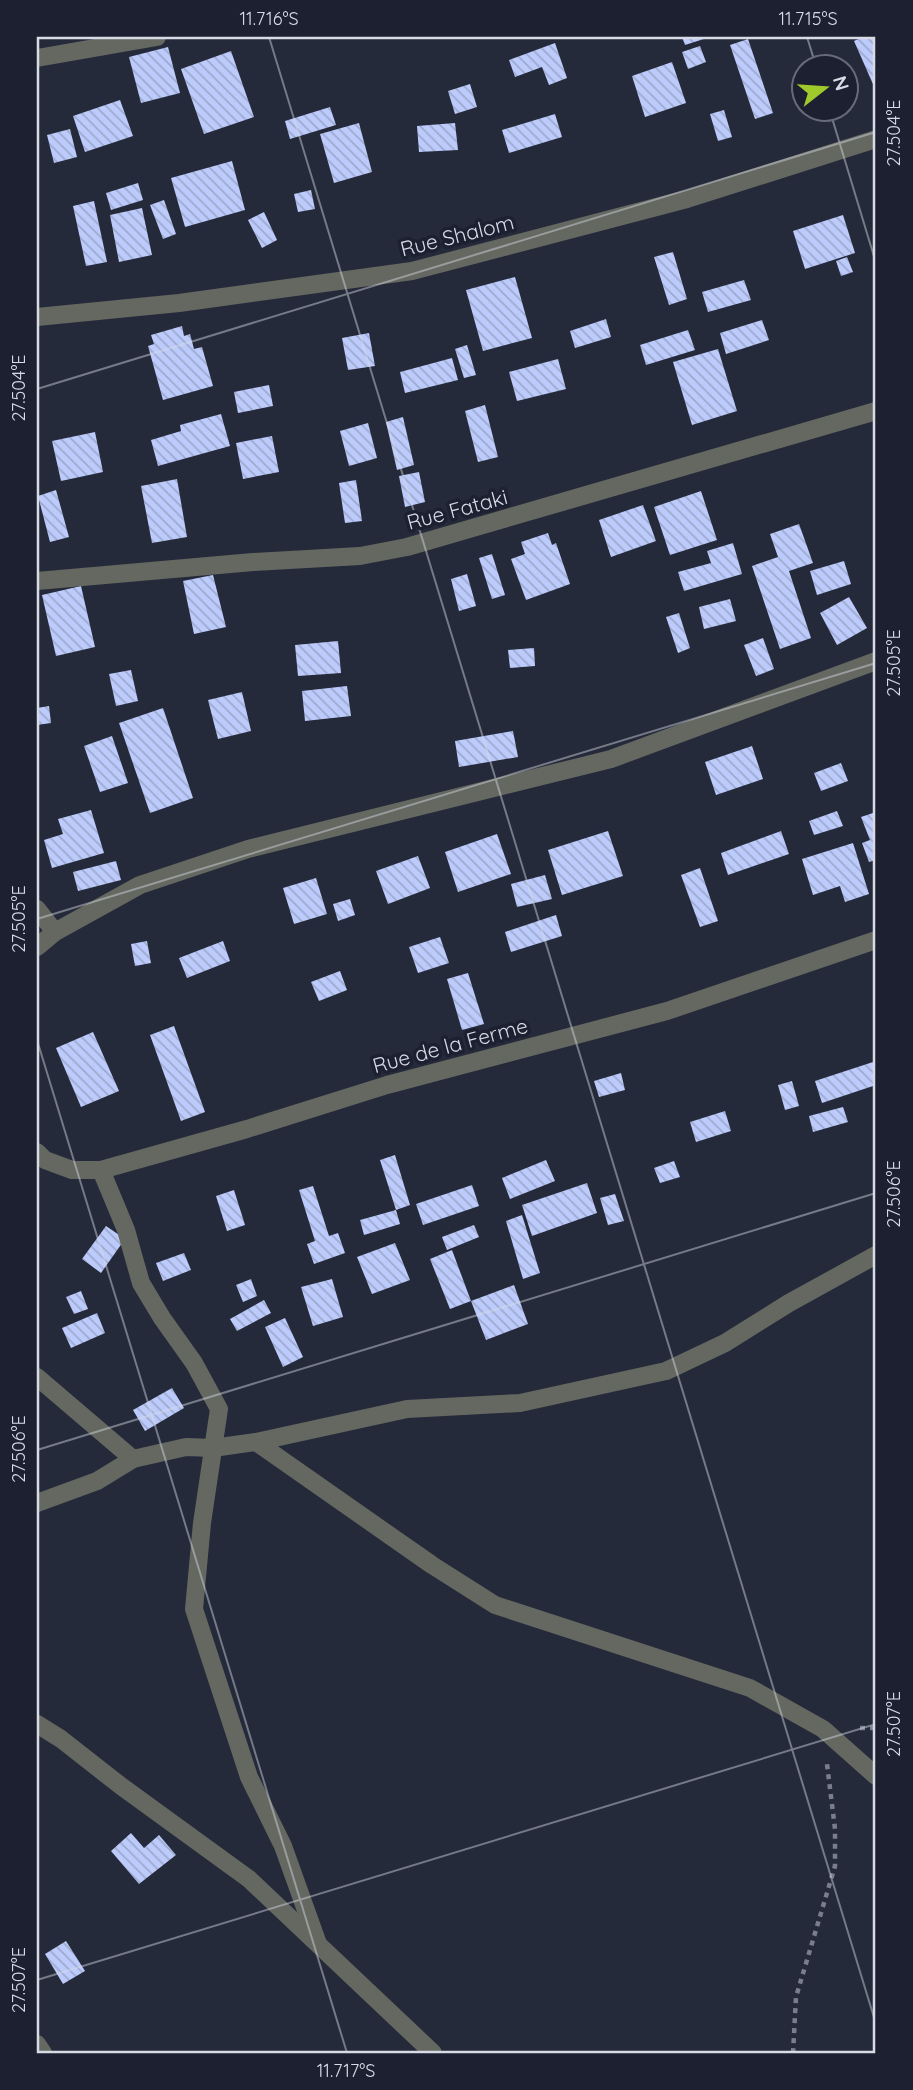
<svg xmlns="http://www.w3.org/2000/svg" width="913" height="2090" font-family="Quicksand,sans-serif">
<defs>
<pattern id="building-back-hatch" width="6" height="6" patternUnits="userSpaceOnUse" patternTransform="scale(1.75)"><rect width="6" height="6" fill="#bccbfb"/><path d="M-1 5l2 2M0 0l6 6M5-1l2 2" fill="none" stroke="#9da9ce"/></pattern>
</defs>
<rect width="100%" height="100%" fill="#252a3a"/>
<g fill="url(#building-back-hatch)">
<polygon points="682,37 710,37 685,45"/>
<polygon points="863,37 876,37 876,91 854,41"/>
<polygon points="748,39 773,113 755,119 730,45"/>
<polygon points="555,43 567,78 549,85 542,67 515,77 509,60"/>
<polygon points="700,46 706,62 688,69 682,52"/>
<polygon points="168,47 180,93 141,103 129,57"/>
<polygon points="231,51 254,117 204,134 181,69"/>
<polygon points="672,62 686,103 645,117 632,76"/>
<polygon points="470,84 477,107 455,114 448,91"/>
<polygon points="120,100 133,136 85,152 73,116"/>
<polygon points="330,107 336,125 290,139 285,121"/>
<polygon points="724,110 732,137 718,141 710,114"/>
<polygon points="555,114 562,137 509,153 502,130"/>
<polygon points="359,123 372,172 334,183 320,134"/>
<polygon points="455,123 458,150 419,152 417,126"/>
<polygon points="70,129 77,157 54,163 47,135"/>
<polygon points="232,161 245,210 185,227 171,178"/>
<polygon points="138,183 143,200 111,210 106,193"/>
<polygon points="311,190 315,209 298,212 294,194"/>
<polygon points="164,200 176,234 163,239 150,205"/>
<polygon points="94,201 107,262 86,266 73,206"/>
<polygon points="142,208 152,255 119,262 110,215"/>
<polygon points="264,212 277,240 262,248 248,220"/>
<polygon points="843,215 855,253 805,269 793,231"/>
<polygon points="673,252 687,299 669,305 654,257"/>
<polygon points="847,257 853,272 841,276 836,261"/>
<polygon points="515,277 532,338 483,351 466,290"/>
<polygon points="744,280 751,300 708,312 702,292"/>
<polygon points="606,319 611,337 575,348 570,331"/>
<polygon points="762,320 769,340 726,354 720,333"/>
<polygon points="182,326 184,336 190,334 194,349 202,347 213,386 163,400 148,346 154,344 151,335"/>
<polygon points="688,330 695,350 646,365 640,345"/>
<polygon points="369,333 375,366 348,370 342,338"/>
<polygon points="467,345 476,375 464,378 455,349"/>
<polygon points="718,349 737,411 692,425 673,362"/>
<polygon points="452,358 458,380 405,393 400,372"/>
<polygon points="558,359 566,389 517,401 509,372"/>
<polygon points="269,385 273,406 238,413 234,392"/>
<polygon points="485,405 498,457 478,462 465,411"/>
<polygon points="221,414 230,446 158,466 151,440 181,431 180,425"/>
<polygon points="403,417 414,465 397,470 386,422"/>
<polygon points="368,423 377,458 349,466 340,431"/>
<polygon points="95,432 103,472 61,481 52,441"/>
<polygon points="272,436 279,472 243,479 236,443"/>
<polygon points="419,472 425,502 405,507 399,476"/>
<polygon points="177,479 187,537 152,543 141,486"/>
<polygon points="356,480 362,521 345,523 339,483"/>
<polygon points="56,490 69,537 50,542 38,496"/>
<polygon points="701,491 717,540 670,555 654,507"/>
<polygon points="643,505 656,541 611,557 599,520"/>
<polygon points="799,524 813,563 789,571 811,638 780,649 752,566 778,557 770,534"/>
<polygon points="548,533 552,545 556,543 570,584 526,600 511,559 525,554 521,542"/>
<polygon points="733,543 742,574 684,591 678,572 711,563 707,551"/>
<polygon points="492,554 505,595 492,599 479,558"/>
<polygon points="844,561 851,584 817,595 810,571"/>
<polygon points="467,574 476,606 459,611 451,579"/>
<polygon points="213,575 226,627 194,634 183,581"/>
<polygon points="81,586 95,647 56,656 42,595"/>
<polygon points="849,597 867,628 837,645 820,613"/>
<polygon points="730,599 736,621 704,629 699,607"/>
<polygon points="679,613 690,648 678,653 666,617"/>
<polygon points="763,638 774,669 756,676 744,645"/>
<polygon points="338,641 341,673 298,676 295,645"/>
<polygon points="534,648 535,666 510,668 508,650"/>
<polygon points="131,670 138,701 116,706 109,674"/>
<polygon points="347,686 351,716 305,721 302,691"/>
<polygon points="242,692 251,731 218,739 208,700"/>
<polygon points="49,706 51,723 37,725 37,708"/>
<polygon points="163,708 193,798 150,813 119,723"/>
<polygon points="513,731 518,757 459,767 455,741"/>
<polygon points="112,736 128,783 100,792 84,746"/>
<polygon points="752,746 763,779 716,795 705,762"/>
<polygon points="841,763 848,781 821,791 814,773"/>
<polygon points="91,810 104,853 52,868 44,840 63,834 58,819"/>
<polygon points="837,811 843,826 814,835 809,821"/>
<polygon points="876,812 876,860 869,862 862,843 870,840 861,817"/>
<polygon points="608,831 623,876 562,895 548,850"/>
<polygon points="781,831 789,854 728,875 721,853"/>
<polygon points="497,834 511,874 458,892 445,852"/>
<polygon points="853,843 869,894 845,902 840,886 813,895 802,859"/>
<polygon points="418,856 430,888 388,904 376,871"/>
<polygon points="116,861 121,880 78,891 73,872"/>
<polygon points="700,868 718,921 700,927 681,875"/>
<polygon points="545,875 552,899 517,907 511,884"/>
<polygon points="316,878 327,914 294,924 283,888"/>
<polygon points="350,899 355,915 338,921 333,904"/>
<polygon points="556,915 562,936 511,952 505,932"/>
<polygon points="440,937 449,963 418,973 409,947"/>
<polygon points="147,941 151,963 135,966 131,944"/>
<polygon points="223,941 230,961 187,978 179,958"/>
<polygon points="340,971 347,990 319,1001 311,982"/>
<polygon points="468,973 484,1024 462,1030 447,979"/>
<polygon points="174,1026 205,1112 181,1121 150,1035"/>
<polygon points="93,1032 119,1091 81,1107 56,1048"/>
<polygon points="873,1062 876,1071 876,1085 822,1103 815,1081"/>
<polygon points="621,1073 625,1090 599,1097 594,1081"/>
<polygon points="792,1081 799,1106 785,1110 778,1085"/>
<polygon points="843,1107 848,1122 813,1132 809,1116"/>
<polygon points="725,1111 731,1131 696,1142 690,1122"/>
<polygon points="395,1155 410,1205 396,1210 400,1224 364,1235 360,1220 396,1210 380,1160"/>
<polygon points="546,1160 555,1181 510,1199 502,1178"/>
<polygon points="674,1161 680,1177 660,1183 654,1168"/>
<polygon points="587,1183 597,1213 532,1236 522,1205"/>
<polygon points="472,1185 479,1206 423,1225 416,1204"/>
<polygon points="313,1186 329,1236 338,1233 345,1253 314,1264 307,1244 315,1241 299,1190"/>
<polygon points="234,1190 245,1225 227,1231 216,1196"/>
<polygon points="615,1194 624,1221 608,1225 600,1198"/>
<polygon points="522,1215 540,1273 523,1279 506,1221"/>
<polygon points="474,1225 479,1237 447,1250 442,1237"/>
<polygon points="106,1226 125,1239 101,1273 82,1259"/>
<polygon points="395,1243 410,1280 372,1294 357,1257"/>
<polygon points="452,1250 471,1301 450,1309 430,1259"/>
<polygon points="184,1253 191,1270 163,1281 156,1263"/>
<polygon points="251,1279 257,1296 243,1302 236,1285"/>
<polygon points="332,1279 343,1317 313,1326 301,1287"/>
<polygon points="514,1285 528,1324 486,1340 471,1301"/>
<polygon points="81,1291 88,1309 74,1314 66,1297"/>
<polygon points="264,1300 271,1313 237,1331 230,1319"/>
<polygon points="97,1313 105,1333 71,1348 62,1328"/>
<polygon points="285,1318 303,1357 283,1367 265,1327"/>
<polygon points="172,1388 184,1408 145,1431 133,1410"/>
<polygon points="131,1833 144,1848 159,1835 176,1855 139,1884 111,1851"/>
<polygon points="66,1941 85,1971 63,1984 45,1954"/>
</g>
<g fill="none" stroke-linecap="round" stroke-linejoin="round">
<g stroke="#7a7e8c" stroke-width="4.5" stroke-dasharray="5 5" stroke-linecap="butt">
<polyline points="860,1728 876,1728"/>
<polyline points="793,2053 796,1997 835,1866 835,1829 827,1764"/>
<polyline points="875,2053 876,2053"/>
</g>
<g stroke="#656860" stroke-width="18">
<polyline points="37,58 157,37"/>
<polyline points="37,317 179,303 412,271 687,199 876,139"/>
<polyline points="37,581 253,562 360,556 407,547 876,411"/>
<polyline points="37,909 55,932"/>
<polyline points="37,947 55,932 140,885 248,849 611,759 876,661"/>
<polyline points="37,1152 45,1160 72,1170 101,1170 247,1129 387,1085 667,1011 876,940"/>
<polyline points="101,1170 126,1230 141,1283 162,1318 194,1363 219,1409 202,1523 194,1609 249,1777 283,1846 317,1941"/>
<polyline points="37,1377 133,1459"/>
<polyline points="256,1442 432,1565 495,1605 750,1688 823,1729 876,1776"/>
<polyline points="37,1503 97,1481 133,1459 186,1447 213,1448 256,1442 407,1409 520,1403 666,1371 725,1343 789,1303 876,1255"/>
<polyline points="37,1724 61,1739 121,1786 249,1879 433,2053"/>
<polyline points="37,2044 43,2053"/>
</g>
</g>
<path fill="none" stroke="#d8dbe6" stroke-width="2" stroke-opacity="0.45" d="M269 37 876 2024M807 37 816 66M829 108 876 263M37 389 876 132M37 919 876 663M37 1040 347 2053M37 1450 876 1193M37 1980 876 1724"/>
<g text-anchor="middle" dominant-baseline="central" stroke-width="7" stroke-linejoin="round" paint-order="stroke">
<g font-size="21" fill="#d8dbe6" stroke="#1c2030">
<text transform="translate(457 235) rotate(-14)">Rue Shalom</text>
<text transform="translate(457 509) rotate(-15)">Rue Fataki</text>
<text transform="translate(450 1045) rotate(-15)">Rue de la Ferme</text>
</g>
</g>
<rect width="913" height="2090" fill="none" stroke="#1c2030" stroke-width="77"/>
<g transform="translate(825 88) rotate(73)"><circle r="33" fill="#1c2030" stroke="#676b79" stroke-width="2"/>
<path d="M0-5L12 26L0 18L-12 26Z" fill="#a0c92c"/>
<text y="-10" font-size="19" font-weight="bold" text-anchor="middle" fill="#d8dbe6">N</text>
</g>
<rect x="38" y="38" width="836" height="2014" fill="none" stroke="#d8dbe6" stroke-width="2.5"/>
<g font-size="18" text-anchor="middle" fill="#d8dbe6">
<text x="269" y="25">11.716°S</text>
<text x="808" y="25">11.715°S</text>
<text transform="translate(894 133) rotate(-90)" y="6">27.504°E</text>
<text transform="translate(19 388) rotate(-90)" y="6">27.504°E</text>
<text transform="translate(894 663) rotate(-90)" y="6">27.505°E</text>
<text transform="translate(19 919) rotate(-90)" y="6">27.505°E</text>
<text transform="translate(894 1194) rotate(-90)" y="6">27.506°E</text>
<text transform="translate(19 1449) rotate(-90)" y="6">27.506°E</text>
<text transform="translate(894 1724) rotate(-90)" y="6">27.507°E</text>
<text transform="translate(19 1980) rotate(-90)" y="6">27.507°E</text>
<text x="346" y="2077">11.717°S</text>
</g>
</svg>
